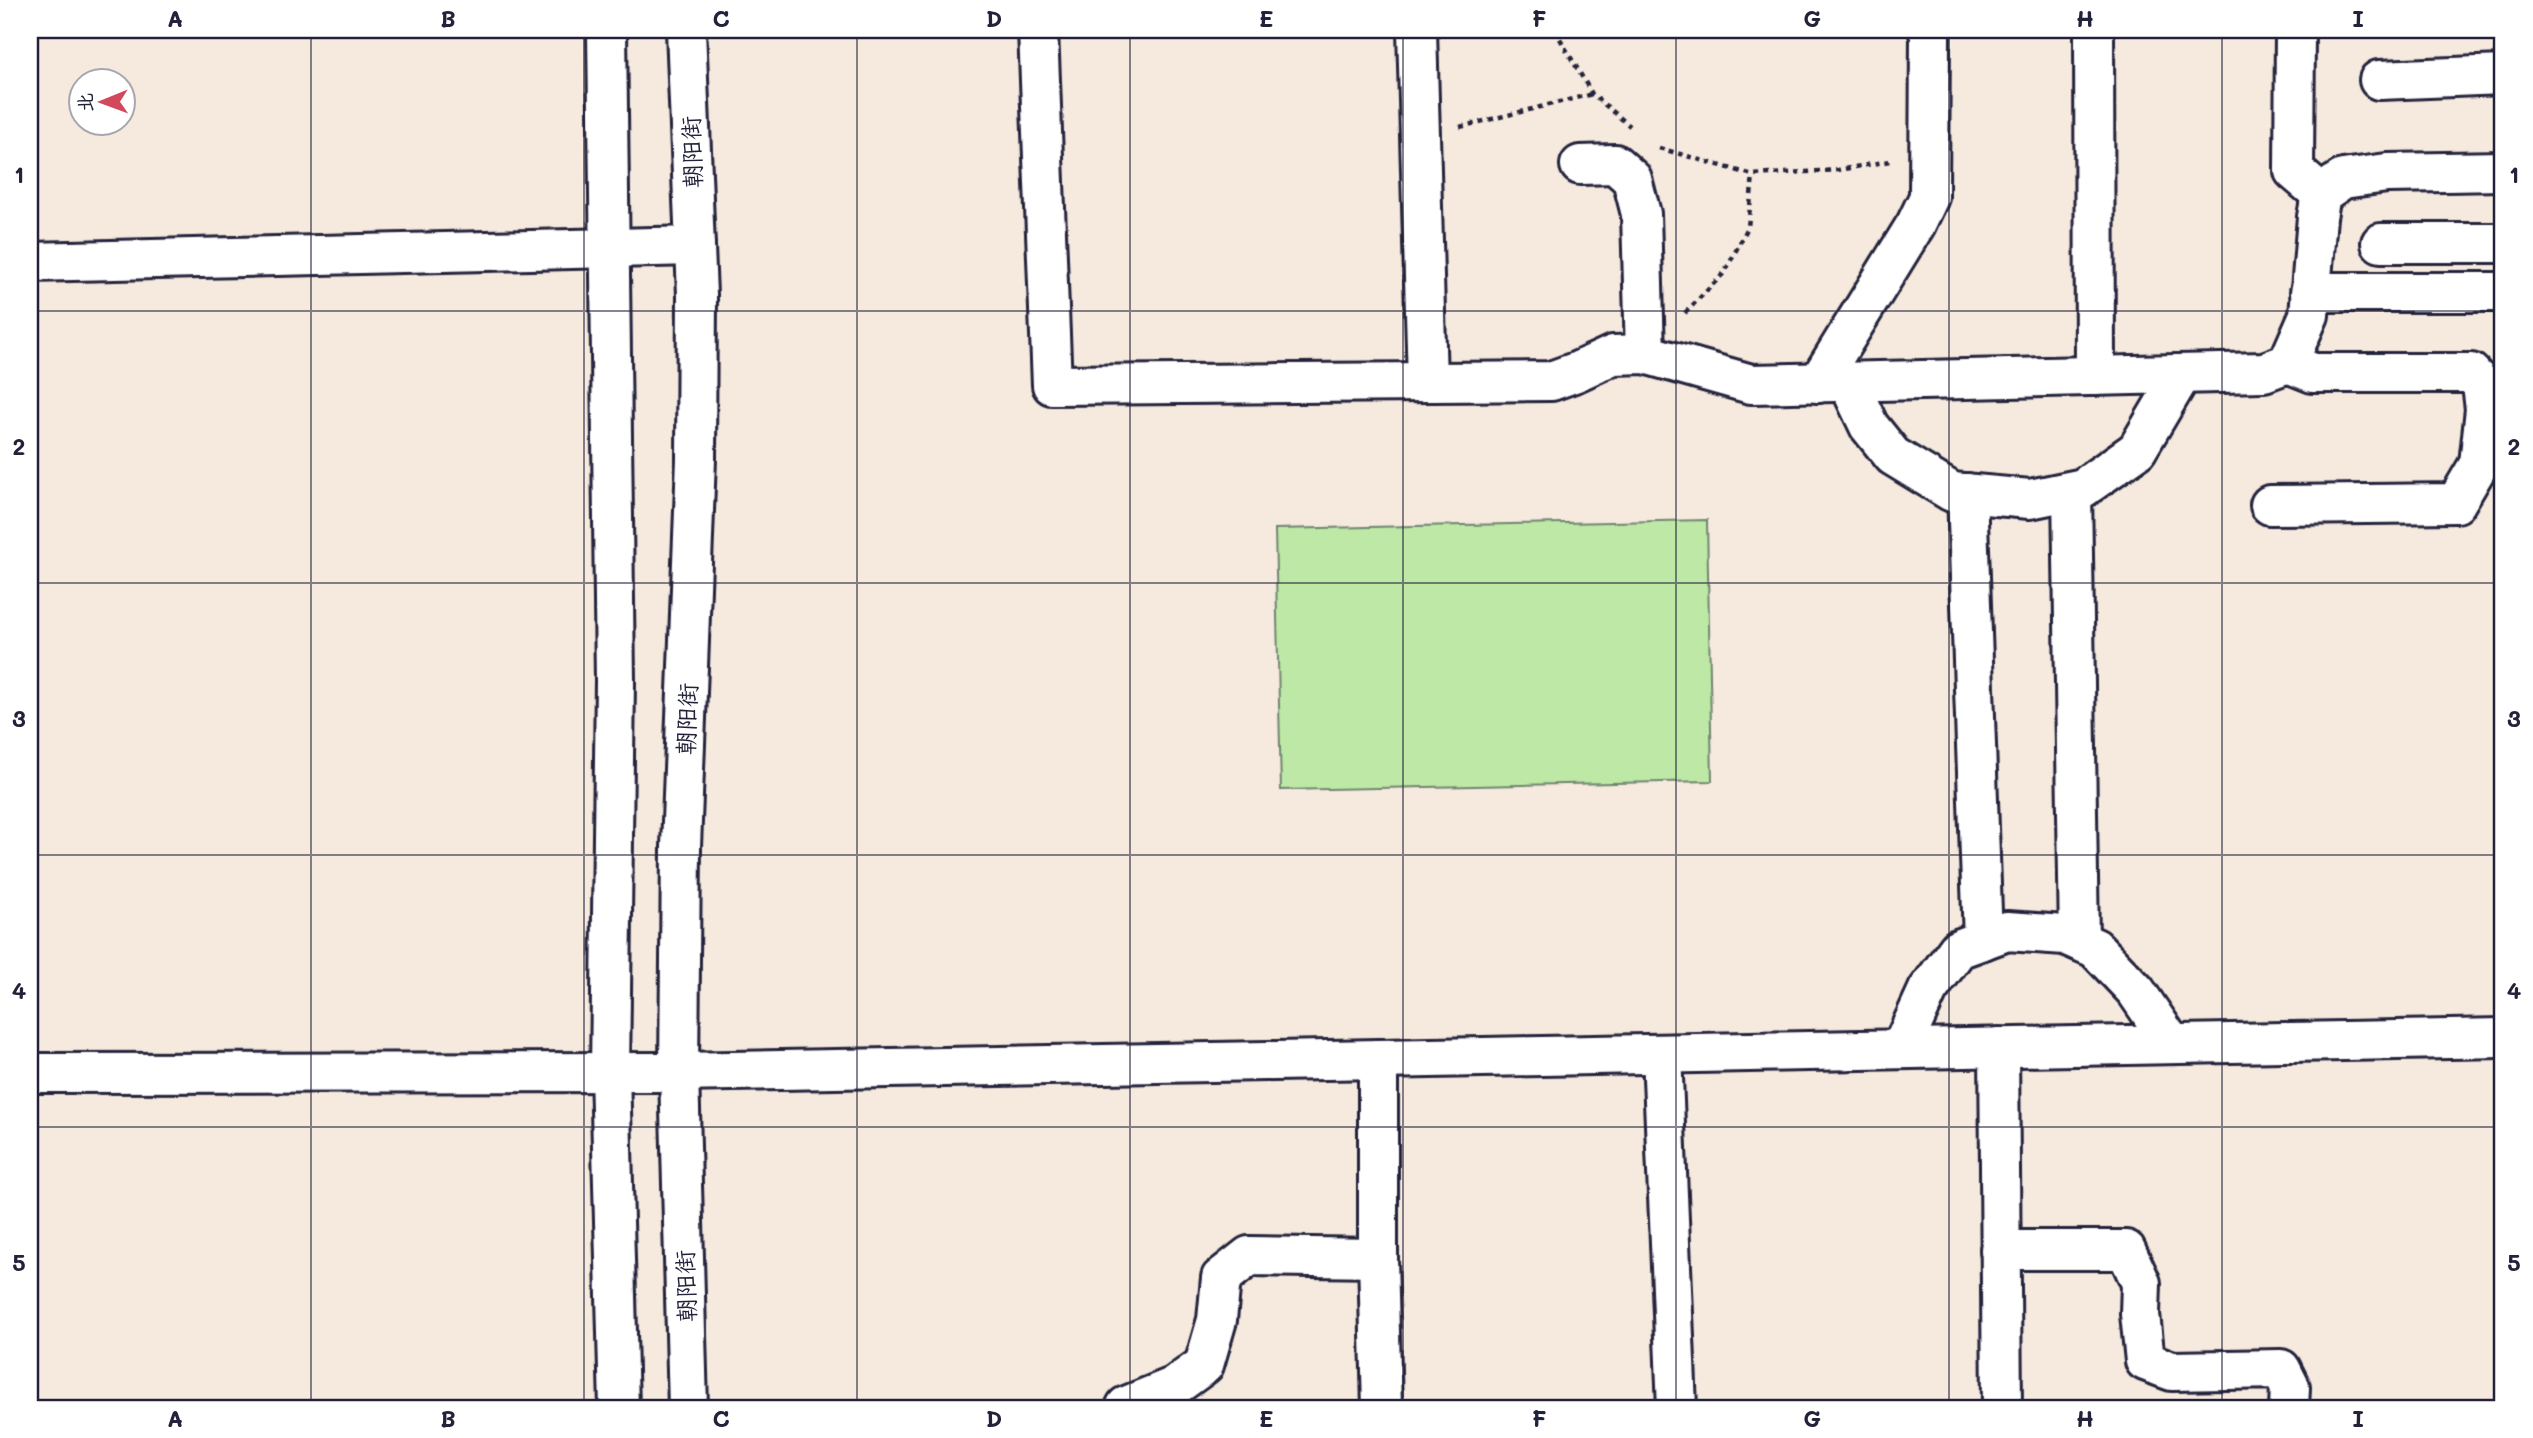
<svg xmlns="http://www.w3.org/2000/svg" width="2533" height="1438" font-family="Mali,'LXGW WenKai TC',sans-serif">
<rect width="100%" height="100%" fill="#f6e9de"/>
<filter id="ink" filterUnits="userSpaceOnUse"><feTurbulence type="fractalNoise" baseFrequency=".0143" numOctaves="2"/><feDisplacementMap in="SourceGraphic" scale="14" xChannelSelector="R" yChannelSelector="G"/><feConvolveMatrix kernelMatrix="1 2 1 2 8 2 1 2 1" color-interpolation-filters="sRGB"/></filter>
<g filter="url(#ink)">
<polygon fill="#bde8a5" stroke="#708570" stroke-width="2" points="1707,520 1712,781 1281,790 1275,529"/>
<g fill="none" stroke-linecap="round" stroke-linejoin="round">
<defs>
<g id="minor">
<polyline points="607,30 615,681 610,1072 619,1408"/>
<polyline points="686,30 697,295 696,459 681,847 679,1072 688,1408"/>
<polyline points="1038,30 1052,385 1551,381 1576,372 1613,355 1645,354 1751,384 2264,372 2288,363 2309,315 2317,217 2321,194 2343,179 2387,173 2503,171"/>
<polyline points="1417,30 1427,382"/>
<polyline points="2094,30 2095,376"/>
<polyline points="2295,30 2294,171 2321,194"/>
<polyline points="2379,80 2503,75"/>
<polyline points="1580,165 1615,164 1632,179 1641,214 1645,354"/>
<polyline points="2381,243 2503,243"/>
<polyline points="30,262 695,246"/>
<polyline points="2310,292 2503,292"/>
<polyline points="1848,382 1869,426 1893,456 1952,492 2030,499 2083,488 2137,450 2182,374"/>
<polyline points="1818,383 1916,224 1929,197 1930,34 1928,30"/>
<polyline points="2072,491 2079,941"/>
<polyline points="1967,493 1983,940"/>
<polyline points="2270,505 2456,503 2479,464 2485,409 2482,385 2471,373 2313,373 2288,363"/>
<polyline points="1999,1047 2002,1408"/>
<polyline points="1901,1049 1928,990 1958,949 2007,931 2065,935 2095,948 2136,991 2172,1044"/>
<polyline points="1662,1054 1677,1408"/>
<polyline points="30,1073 679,1072 2503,1038"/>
<polyline points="2000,1250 2126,1250 2141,1283 2140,1314 2145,1361 2172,1371 2281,1369 2290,1387 2289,1408"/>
<polyline points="1378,1258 1378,1059"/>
<polyline points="1125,1408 1126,1406 1175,1386 1204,1365 1217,1320 1221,1278 1249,1256 1378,1258 1382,1408"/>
</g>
</defs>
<use href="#minor" stroke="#22223b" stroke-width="44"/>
<g stroke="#22223b" stroke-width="4.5" stroke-dasharray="5 5" stroke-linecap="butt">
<polyline points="1555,30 1592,94 1630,126"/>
<polyline points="1460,127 1592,94"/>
<polyline points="1659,148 1753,175 1838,170 1890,161"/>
<polyline points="1685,313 1725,272 1748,227 1753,175"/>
</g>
<use href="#minor" stroke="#fff" stroke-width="38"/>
</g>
</g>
<path fill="none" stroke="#22223b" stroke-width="2" stroke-opacity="0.55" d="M311 30V1408M584 30V1408M857 30V1408M1130 30V1408M1403 30V1408M1676 30V1408M1949 30V1408M2222 30V1408M30 311H2503M30 583H2503M30 855H2503M30 1127H2503"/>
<g text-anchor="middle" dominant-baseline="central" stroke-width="7" stroke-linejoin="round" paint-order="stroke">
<g font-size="24" fill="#22223b" stroke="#fff">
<text transform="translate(691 152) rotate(-92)">朝阳街</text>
<text transform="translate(686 719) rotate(-88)">朝阳街</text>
<text transform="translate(685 1286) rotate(-92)">朝阳街</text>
</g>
</g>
<rect width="2533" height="1438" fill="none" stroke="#fff" stroke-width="77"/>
<g transform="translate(102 102) rotate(269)"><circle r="33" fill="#ffffff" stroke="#a7a7b1" stroke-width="2"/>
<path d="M0-5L12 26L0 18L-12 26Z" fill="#d1495b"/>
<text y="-10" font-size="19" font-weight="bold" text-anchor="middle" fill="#22223b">北</text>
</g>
<rect x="38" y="38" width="2456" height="1362" fill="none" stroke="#22223b" stroke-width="2.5"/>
<g font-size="23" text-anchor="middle" font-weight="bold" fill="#22223b">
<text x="175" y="27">A</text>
<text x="448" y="27">B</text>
<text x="721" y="27">C</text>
<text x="994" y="27">D</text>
<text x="1266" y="27">E</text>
<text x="1539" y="27">F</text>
<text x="1812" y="27">G</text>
<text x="2085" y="27">H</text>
<text x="2358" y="27">I</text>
<text x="19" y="183">1</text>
<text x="2514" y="183">1</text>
<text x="19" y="455">2</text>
<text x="2514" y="455">2</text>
<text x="19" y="727">3</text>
<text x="2514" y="727">3</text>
<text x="19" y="999">4</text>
<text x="2514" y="999">4</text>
<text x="19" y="1271">5</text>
<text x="2514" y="1271">5</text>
<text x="175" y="1427">A</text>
<text x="448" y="1427">B</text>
<text x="721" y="1427">C</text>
<text x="994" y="1427">D</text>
<text x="1266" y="1427">E</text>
<text x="1539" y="1427">F</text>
<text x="1812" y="1427">G</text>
<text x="2085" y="1427">H</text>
<text x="2358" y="1427">I</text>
</g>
</svg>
